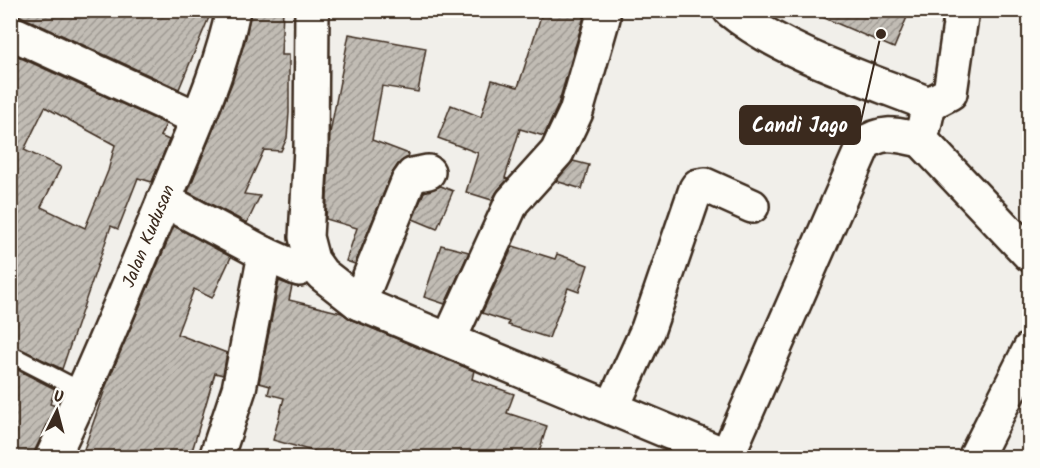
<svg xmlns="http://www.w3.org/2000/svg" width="1040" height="468" font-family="Kalam,sans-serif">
<defs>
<pattern id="building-hatch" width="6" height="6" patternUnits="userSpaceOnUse" patternTransform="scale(1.5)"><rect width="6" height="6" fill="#c1bcb4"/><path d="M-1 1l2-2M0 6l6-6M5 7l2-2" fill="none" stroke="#9e9992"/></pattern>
</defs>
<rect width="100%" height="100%" fill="#f1efea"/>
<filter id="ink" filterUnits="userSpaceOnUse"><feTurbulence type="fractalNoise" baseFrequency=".0167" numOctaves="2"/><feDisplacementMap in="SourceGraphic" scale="12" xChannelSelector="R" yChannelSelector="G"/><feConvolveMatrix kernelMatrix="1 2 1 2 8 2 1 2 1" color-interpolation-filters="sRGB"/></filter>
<g filter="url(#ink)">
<g fill="url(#building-hatch)" stroke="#3b2a1e" stroke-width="1.5" fill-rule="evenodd">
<polygon points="10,10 212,10 179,89 18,15 10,14"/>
<polygon points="251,10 283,10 281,55 289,55 289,113 287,138 281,151 264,150 244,194 260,196 247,223 188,192 232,83 246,37"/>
<polygon points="543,10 586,10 558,105 544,136 520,129 505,178 508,179 498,190 492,200 466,192 478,153 438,138 451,105 481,117 492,80 518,87"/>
<polygon points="806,10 910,10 894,48"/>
<polygon points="349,34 426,48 418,92 382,86 372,140 409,154 408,157 398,164 391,175 355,264 346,261 357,228 326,219 330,133"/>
<path d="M10 53 166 124 160 136 169 140 152 182 138 178 118 229 111 226 62 369 10 344ZM45 107 115 145 108 171 85 228 41 207 61 167 24 150Z"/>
<polygon points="573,161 589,165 582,189 556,181"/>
<polygon points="441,186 453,191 437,229 413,219 424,192"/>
<polygon points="174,226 231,257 212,298 194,289 177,334 227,353 223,375 215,373 190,458 81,458 106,386"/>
<polygon points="441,245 469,252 445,304 424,297"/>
<polygon points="513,246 555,259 557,254 588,265 579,292 568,288 549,338 508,325 509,322 482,313"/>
<polygon points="279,281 292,286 289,300 342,313 352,320 474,371 472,379 514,394 507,413 547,426 537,458 337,458 273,440 284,398 268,394 270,386 259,383"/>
<polygon points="10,366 55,389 50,404 56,406 35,450 34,458 10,458"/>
</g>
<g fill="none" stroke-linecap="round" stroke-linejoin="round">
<defs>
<polyline id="service" points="10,354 84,392"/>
<g id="minor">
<polyline points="312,10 311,149 306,237 312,260 322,274 359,303 732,458"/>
<path d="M730 10C782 53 867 79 929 104L950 93 962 10"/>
<polyline points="10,32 197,118"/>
<polyline points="921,140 1030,255"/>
<polyline points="164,200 265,254 299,269"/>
<polyline points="359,303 408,182 413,175 428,172"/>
<polyline points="449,340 512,202 557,152 576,112 603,18"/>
<polyline points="612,408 648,329 696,189 698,186 705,185 752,206"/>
<path d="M727 456 864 144C884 129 899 136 921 140L929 104"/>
<path id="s1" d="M52 458C95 369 132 277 170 186 193 129 221 71 233 10"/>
<polyline points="216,458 239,389 265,254"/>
<polyline points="975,458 1030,349"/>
</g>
</defs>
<use href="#service" stroke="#3b2a1e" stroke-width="21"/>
<use href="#minor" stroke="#3b2a1e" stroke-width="38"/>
<use href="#service" stroke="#fdfcf7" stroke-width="16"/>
<use href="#minor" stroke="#fdfcf7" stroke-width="33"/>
</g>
</g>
<g text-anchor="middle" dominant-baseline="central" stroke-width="5" stroke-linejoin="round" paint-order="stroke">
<g font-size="18" fill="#3b2a1e" stroke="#fdfcf7">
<text stroke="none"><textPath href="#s1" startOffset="242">Jalan Kudusan</textPath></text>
</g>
</g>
<path fill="none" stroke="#3b2a1e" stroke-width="2" d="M881 34L860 125"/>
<circle fill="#3b2a1e" stroke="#fdfcf7" stroke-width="2" cx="881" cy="34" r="6"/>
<rect fill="#3b2a1e" stroke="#3b2a1e" stroke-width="2" x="740" y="106" width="120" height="38" rx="6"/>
<g font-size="20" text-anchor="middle" font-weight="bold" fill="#fff">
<text x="800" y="132">Candi Jago</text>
</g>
<rect width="1040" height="468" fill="none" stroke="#fdfcf7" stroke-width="36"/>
<rect x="18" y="18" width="1004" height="432" fill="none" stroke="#3b2a1e" stroke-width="2" filter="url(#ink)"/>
<g transform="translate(57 411) rotate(6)" stroke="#fdfcf7" stroke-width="4.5" paint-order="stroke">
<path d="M0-4.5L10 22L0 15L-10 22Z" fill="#3b2a1e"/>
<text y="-9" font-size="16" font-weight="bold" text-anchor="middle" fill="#3b2a1e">U</text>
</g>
</svg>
